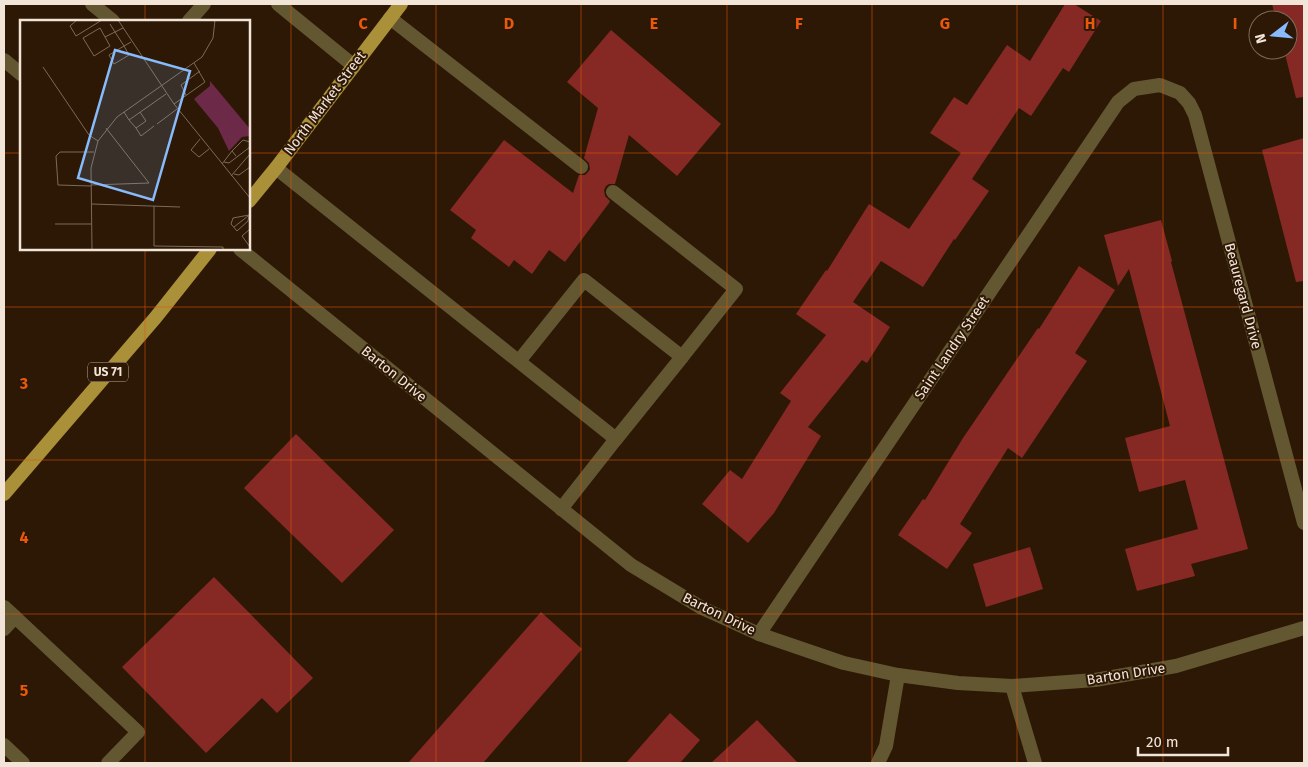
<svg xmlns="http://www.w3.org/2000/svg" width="1308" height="767" font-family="'Fira Sans',sans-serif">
<rect width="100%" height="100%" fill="#2d1805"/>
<g fill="#862925">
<polygon points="1065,4 1074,4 1101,21 1069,72 1063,68 1031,116 1019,108 972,179 989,191 955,240 954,239 923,287 881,261 853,302 890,327 867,363 862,360 808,427 821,436 774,513 748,543 702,504 730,470 742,479 791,401 780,393 826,335 796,314 826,270 827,271 869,204 909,229 961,153 930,133 954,97 967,105 1007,45 1030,61"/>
<polygon points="1272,4 1304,4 1304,97 1296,98 1284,50 1288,50 1288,20 1276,20"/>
<polygon points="611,30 721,124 677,176 629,135 615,184 609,184 606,186 604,190 605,196 610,201 609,203 565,262 549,250 532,274 514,260 509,267 471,238 476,230 450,210 504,140 573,193 579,175 585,175 588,172 590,169 589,163 584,158 598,108 567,82"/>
<polygon points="1304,138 1304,281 1296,282 1262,150"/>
<polygon points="1161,220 1172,261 1171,262 1248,549 1191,564 1195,576 1137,591 1125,549 1198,529 1185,480 1139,492 1125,438 1170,426 1129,269 1118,286 1104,235"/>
<polygon points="1079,266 1115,290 1075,353 1087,361 1022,458 1008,448 960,524 972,533 947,569 898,535 923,499 925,500 963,438 1038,328 1039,329"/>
<polygon points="296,434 394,530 342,583 244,488"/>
<polygon points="1030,547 1043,589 986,607 973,564"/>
<polygon points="214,577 313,678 277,713 262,698 206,753 122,667"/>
<polygon points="541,612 582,649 483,763 408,763"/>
<polygon points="670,713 700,740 680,763 626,763"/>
<polygon points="757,720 798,763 711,763"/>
</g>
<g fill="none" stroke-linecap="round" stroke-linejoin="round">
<g stroke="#635731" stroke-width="14">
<polyline points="92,4 113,21"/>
<polyline points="278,4 354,66"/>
<polyline points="390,18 581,167"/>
<polyline points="189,21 204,4"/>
<polyline points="276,168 616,439 561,509"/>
<polyline points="613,192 736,289 682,357"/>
<polyline points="519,361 584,280 682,357 616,439"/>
<polyline points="4,607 15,617"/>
<polyline points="4,629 15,617 138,732 108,763"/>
<polyline points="4,745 23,763"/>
</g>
<g stroke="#635731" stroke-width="14">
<polyline points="4,60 21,74"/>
<polyline points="240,249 631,565 702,608 759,634 844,663 898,675 958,683 1012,686 1095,680 1176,666 1304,628"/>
<polyline points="759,634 1118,102 1134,89 1160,85 1180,93 1189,103 1195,115 1304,523"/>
<polyline points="1012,686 1035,763"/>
<polyline points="878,763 886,746 898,675"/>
</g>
<g stroke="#a99039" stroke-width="14">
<polyline points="249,201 276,168 401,4"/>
<polyline points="4,494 156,317 210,249"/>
</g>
</g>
<path fill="none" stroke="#e8590c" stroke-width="1" stroke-opacity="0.55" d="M145 4V21M291 4V763M436 4V763M581 4V763M727 4V763M872 4V763M1017 4V763M1163 4V763M4 153H21M249 153H1304M145 249V763M4 307H1304M4 460H1304M4 614H1304"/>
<g text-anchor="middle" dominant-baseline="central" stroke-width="4" stroke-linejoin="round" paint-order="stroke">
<rect fill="#2d1805" stroke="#b8a799" stroke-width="1" x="88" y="362.5" width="40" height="19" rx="4"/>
<g font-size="12" font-weight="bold" fill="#f3e4d8">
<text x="108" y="372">US 71</text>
</g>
<g font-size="14" fill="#f3e4d8" stroke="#2d1805">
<text transform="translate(325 103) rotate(-53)">North Market Street</text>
<text transform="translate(1243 296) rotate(75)">Beauregard Drive</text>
<text transform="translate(952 348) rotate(-56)">Saint Landry Street</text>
<text transform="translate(394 374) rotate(39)">Barton Drive</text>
<text transform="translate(719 614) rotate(26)">Barton Drive</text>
<text transform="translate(1126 674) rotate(-9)">Barton Drive</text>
</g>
</g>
<g transform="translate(20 20)">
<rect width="230" height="230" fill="#2d1805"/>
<path d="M190 61 230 109V116L222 117 209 131 198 108 174 79 190 66Z" fill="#6c2948"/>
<path fill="none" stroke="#7c6a59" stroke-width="1" d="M57 0 50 6 56 16 82 0M98 0 154 84 230 178M90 4 95 12 104 26 109 35 94 44 89 35 104 26 111 22M85 17 80 8 63 18 74 36 90 26 85 17 103 8M23 47 69 115 78 121M166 75 161 65 180 51M154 84 185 62 174 43M104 92 109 100 146 74M109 100 116 108 126 101 120 92M137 104 157 89M116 108 121 116 134 106M180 119 171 130 179 137 189 129M212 131 223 120 230 122M204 142 209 143 230 127M202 144 212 131 216 136M214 154 219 155 230 147M211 156 230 134M71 165 129 163 86 108M71 166 38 165 36 136 40 132H74M72 184 160 187M134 186V226L203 227V230M229 195 228 201 217 211 211 204 213 198ZM35 204H72M214 207 228 196M230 209 222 216 230 227M72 230 71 148 78 121 97 97 182 37 193 18 195 0"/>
<path fill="#88bbfc" fill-opacity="0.15" stroke="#88bbfc" stroke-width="2.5" d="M95 30 170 51 133 180 58 158Z"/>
<rect width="230" height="230" fill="none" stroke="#f3e4d8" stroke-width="2.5"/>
</g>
<g font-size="16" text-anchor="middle" font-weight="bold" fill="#e8590c" stroke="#2d1805" stroke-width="4" stroke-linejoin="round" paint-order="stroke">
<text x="363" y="29">C</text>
<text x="509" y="29">D</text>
<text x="654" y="29">E</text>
<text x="799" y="29">F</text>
<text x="945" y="29">G</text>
<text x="1090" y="29">H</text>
<text x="1235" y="29">I</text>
<text x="24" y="389">3</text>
<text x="24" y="543">4</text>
<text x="24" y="696">5</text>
</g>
<rect width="1308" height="767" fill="none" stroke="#f3e4d8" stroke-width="10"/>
<g transform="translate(1273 35) rotate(254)"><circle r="24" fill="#2d1805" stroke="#7c6a59"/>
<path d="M0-4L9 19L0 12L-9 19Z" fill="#88bbfc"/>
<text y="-8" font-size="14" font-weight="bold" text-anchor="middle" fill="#f3e4d8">N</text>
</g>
<path d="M1138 747v8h90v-8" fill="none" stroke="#f3e4d8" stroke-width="2.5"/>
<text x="1146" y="747" font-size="15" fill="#f3e4d8" stroke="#2d1805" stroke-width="4" paint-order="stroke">20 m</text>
</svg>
